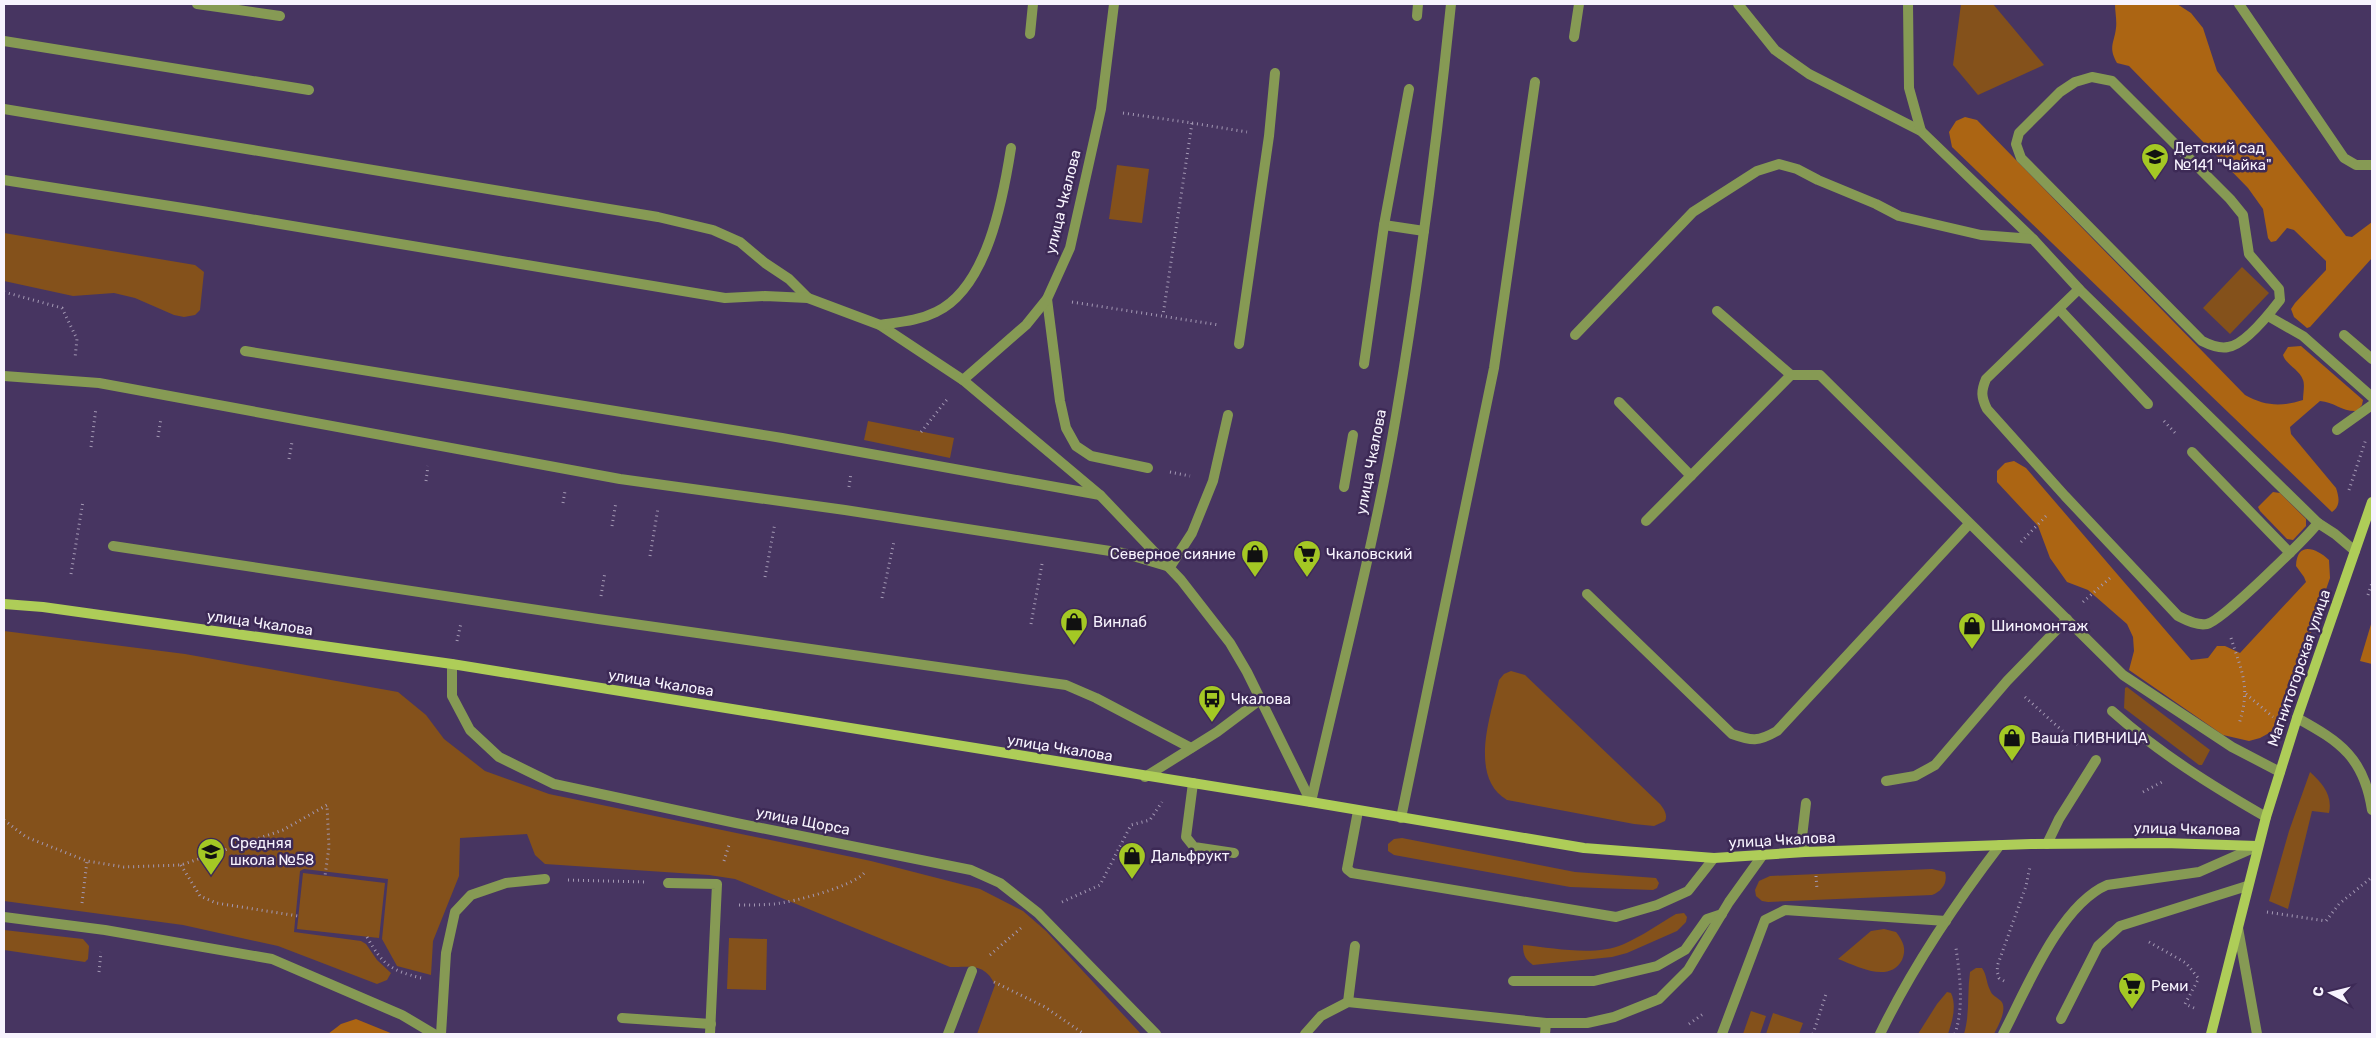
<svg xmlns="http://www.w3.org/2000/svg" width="2376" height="1038" font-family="Rubik,sans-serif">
<rect width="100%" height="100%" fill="#473561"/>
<g fill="#84511b">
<polygon points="1961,4 1993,4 2044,65 1978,95 1953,65"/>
<polygon points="1117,165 1149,169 1142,223 1109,219"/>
<polygon points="4,233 195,265 204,272 200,310 195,315 184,317 174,315 135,298 114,293 73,296 4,281"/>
<polygon points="2242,267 2269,293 2230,334 2203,308"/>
<polygon points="868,421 954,438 950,458 864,440"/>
<path d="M4 631 185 654 398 692 426 715 444 739 485 771 549 794 871 861 980 889 1023 911 1046 931 1141 1034H977L995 985C985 963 971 967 950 967L735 879 709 875 545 864 535 855 527 834 460 838 459 876 433 941 431 975 397 966 382 939 388 879 304 869 300 871 294 932 361 941 366 944 377 960 391 973 387 980 377 984 278 946 183 925 4 901Z"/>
<path d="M1511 671 1525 675 1660 804C1664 809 1668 815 1665 821L1654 826 1634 824 1507 800C1468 777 1491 714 1499 680L1504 674Z"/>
<polygon points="2127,687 2210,750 2202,765 2199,765 2124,708 2125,688"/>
<path d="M2310 772C2322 783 2333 795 2329 813L2312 811 2288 909 2269 901 2289 831Z"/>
<polygon points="1402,838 1575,872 1656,878 1659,883 1657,888 1653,890 1570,887 1394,855 1388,851 1388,844 1394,839"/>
<path d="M1932 869 1945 872C1948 883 1942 891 1932 895L1768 902 1762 901 1756 896 1755 890 1759 881 1770 876Z"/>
<polygon points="303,873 385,883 379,938 297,929"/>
<path d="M1684 913 1687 917 1686 922 1677 931 1627 953 1612 957 1533 965C1525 959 1523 955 1523 945 1554 948 1595 957 1624 944 1642 936 1659 924 1676 914Z"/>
<path d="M1884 929 1896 932C1903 941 1907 949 1902 960 1889 984 1857 966 1838 959L1871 931Z"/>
<polygon points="4,930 83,939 89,946 88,959 85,962 4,950"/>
<polygon points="729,938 767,939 766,990 727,989"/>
<path d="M1976 968H1982C1987 975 1986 982 1990 990 1992 996 1997 997 2001 1001 2008 1009 1998 1026 1994 1034H1964C1970 1014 1967 993 1970 972Z"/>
<path d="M1947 992 1951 993C1957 1006 1952 1022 1948 1034H1918L1937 1004Z"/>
<polygon points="1751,1011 1766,1016 1760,1034 1743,1034"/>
<polygon points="1773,1013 1803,1023 1799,1034 1766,1034"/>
</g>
<g fill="#ac6513">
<path d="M2115 4H2177L2191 13 2203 28 2217 71 2346 236 2352 237 2372 222V258L2310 327 2307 328 2294 317 2291 309 2295 303 2326 270V261L2294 230 2287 228 2276 241 2271 242 2268 238 2263 209 2248 188 2129 66 2117 63C2108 47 2114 44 2116 28 2117 20 2115 12 2115 4Z"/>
<path d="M1965 117 1977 120 2245 395C2265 406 2281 407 2303 400 2303 394 2305 385 2303 380 2299 369 2286 365 2283 355L2288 347 2301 346 2363 400 2362 405 2357 411C2343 412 2334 402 2320 401L2290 427 2291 434 2336 488C2339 497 2341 506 2332 512L1952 147 1949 132 1956 121Z"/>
<path d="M2014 461 2026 468 2191 660 2208 658 2217 646H2225L2240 653 2306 582 2304 577 2296 566C2297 541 2316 548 2329 560L2330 578 2289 696 2271 732 2260 738 2249 741 2223 735 2129 670 2134 651 2133 637 2127 624 2088 590 2067 582 2050 558 2038 526 1997 482V471L2005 463Z"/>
<polygon points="2273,492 2280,493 2306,519 2306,526 2293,540 2287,539 2260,511 2258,507"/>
<polygon points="2372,621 2372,664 2360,661"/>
<polygon points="356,1019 393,1034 328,1034 341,1024"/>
</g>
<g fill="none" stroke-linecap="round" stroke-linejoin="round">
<g stroke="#a499b4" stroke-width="3" stroke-dasharray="1 4" stroke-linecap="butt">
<polyline points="1123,113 1192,123 1163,315"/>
<polyline points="1192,123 1247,132"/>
<polyline points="4,292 62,308 77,339 75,358"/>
<polyline points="1072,302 1219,325"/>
<polyline points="2164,421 2177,435"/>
<polyline points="921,432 949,397"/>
<polyline points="158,437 161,418"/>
<polyline points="91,447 96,408"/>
<polyline points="289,459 292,442"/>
<polyline points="1170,472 1190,476"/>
<polyline points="426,481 428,466"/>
<polyline points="849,487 851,473"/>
<polyline points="2349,490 2366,439"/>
<polyline points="563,503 565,491"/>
<polyline points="612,526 616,502"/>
<polyline points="2021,542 2048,514"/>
<polyline points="650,556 658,508"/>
<polyline points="71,574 83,501"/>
<polyline points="765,577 775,523"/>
<polyline points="2368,595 2372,583"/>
<polyline points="601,596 605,572"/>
<polyline points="882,598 894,541"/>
<polyline points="2083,602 2110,578"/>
<polyline points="1031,624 1042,564"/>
<path d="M2231 638C2242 673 2251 687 2239 724"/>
<polyline points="457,641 461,623"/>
<polyline points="2246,694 2273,717"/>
<polyline points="2025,697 2078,745"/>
<polyline points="2143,792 2164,781"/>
<polyline points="4,820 26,837 87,861 124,867 181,865 283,830 327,805 329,847 325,876"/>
<polyline points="724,861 729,845"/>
<polyline points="181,865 200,896 216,903 298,916"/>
<polyline points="1816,876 1817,889"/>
<polyline points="568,880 646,882"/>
<polyline points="1062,902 1100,885 1131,825 1150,820 1162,802"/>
<polyline points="82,903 87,861"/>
<path d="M739 905C751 905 762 905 774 904 793 902 852 887 864 873"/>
<polyline points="2267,912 2326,921 2339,904 2372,877"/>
<path d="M367 937C383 965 390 970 421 978"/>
<polyline points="2149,942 2186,963 2199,979"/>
<polyline points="990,955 1021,928"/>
<polyline points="99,972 101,952"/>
<polyline points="2004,981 1999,978 1997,971 1998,964 2026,886 2030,867"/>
<polyline points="994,982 1045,1007 1084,1034"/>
<polyline points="2194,1008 2185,1004 2199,978"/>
<polyline points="1689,1024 1703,1014"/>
<polyline points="1813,1034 1826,994"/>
<path d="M1955 1034C1964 1006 1960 977 1956 948"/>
</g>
<g stroke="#869a54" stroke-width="10">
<polyline points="197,4 280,16"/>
<polyline points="1738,4 1775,50 1809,74 1921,131 2033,239 2079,289 2318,523 2335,534 2355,551"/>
<polyline points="1908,4 1909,88 1921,131"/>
<polyline points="2239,4 2344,158 2356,165 2372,165"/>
<polyline points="1417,16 1418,4"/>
<polyline points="1030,34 1033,4"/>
<polyline points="1574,37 1579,4"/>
<polyline points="4,41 309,90"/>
<path d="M2092 77 2112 81 2230 199 2243 215 2249 254 2279 289 2280 300C2270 313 2245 345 2228 347 2219 349 2210 345 2202 341L2021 158 2016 144 2019 133 2060 92 2075 82Z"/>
<polyline points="4,109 658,217 713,230 740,242 765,263 789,279 808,298"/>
<polyline points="4,180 202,211 725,298 765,296 808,298 880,325 963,380"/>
<polyline points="1384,225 1424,231"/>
<path d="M2079 289 1986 379C1981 391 1981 397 1987 409L2065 496 2178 616C2186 620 2197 626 2207 624 2222 621 2305 539 2318 523"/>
<polyline points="1047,299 1060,401 1066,428 1076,446 1091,456 1148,468"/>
<polyline points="2059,309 2148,404"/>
<polyline points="1717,311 1791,375"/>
<polyline points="2268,316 2303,336 2372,397"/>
<path d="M880 325C900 322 918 321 936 312 987 288 1003 199 1011 148"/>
<polyline points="1575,335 1693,212 1757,171 1779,164 1797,169 1818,180 1876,204 1899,216 1981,235 2033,239"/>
<polyline points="2344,335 2372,359"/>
<polyline points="1239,344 1269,136 1275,73"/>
<polyline points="245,351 782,438 1100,495"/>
<polyline points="1364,364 1384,225 1409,89"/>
<polyline points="4,376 99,383 620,479 845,510 1123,553 1170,567 1192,533 1213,481 1228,415"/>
<polyline points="1619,402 1691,476"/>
<polyline points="2337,430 2372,405"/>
<polyline points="2192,452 2290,553"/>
<polyline points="1344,487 1353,435"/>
<polyline points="1646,521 1791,375 1820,375 2123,675 2232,747 2280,772"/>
<polyline points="113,546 598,619 1066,685 1096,698 1191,748"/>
<path d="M1587 594 1732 734C1752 741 1758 742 1777 731L1969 524"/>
<polyline points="452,664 452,696 470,730 499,757 554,784 736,823 971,870 1000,883 1038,913 1156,1034"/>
<path d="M2112 711C2159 753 2212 786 2266 817"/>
<path d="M2297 718C2341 742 2364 758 2372 810"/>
<polyline points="1886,781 1915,776 1935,765 2007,681 2067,619"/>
<polyline points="1193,783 1186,837 1194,847 1234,853"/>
<polyline points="1358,811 1347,869 1352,873 1616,917 1657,905 1688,891 1714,858"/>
<polyline points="1401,818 1494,368 1535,82"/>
<polyline points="2047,844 2059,819 2096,760"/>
<polyline points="1805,852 1802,837 1806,803"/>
<polyline points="668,883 717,884 710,1034"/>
<polyline points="4,917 105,930 272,959 402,1015 434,1034"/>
<polyline points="1513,981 1594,981 1657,966 1685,950 1707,919 1722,914"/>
<polyline points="1348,1002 1355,946"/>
<polyline points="622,1018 711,1024"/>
<polyline points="2061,1019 2098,946 2120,926 2247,886"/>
<polyline points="441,1034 446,953 455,912 471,895 506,883 545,879"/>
<polyline points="948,1034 972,971"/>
<polyline points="1305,1034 1321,1016 1348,1002 1546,1023 1587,1023 1614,1017 1659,999 1688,970 1729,902 1762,856"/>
<polyline points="1545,1034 1546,1023"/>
<polyline points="1722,1034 1765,920 1785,910 1946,921"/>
<path d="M1880 1034C1912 968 1955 904 2000 845"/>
<path d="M2003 1034C2026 990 2060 905 2107 885L2199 872 2258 846"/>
</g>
<g stroke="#869a54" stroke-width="10">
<polyline points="1114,4 1101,109 1070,248 1047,299 1026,325 963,380 1100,495 1181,580 1230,643 1247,672 1311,802"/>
<polyline points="1145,777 1217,732 1261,699"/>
<path d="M1311 802C1340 673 1374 546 1396 416 1419 279 1437 141 1451 4"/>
<polyline points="2238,928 2257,1034"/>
</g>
<g stroke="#aecd58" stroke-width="10">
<polyline points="4,604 43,607 452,664 1311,802 1584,848 1714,858 1805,852 2031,844 2164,843 2258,846"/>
<polyline points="2211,1034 2266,817 2297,718 2372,502"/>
</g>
</g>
<defs>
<symbol id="school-pin" viewBox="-11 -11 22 30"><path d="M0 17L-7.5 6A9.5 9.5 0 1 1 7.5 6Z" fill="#a4c824" stroke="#3d2a56"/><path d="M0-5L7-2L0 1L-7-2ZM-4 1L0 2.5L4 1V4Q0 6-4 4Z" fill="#111"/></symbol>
<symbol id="shop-pin" viewBox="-11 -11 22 30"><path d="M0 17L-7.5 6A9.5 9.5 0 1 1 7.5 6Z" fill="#a4c824" stroke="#3d2a56"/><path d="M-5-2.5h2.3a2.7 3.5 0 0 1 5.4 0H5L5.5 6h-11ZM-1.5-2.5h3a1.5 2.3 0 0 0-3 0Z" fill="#111"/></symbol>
<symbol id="supermarket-pin" viewBox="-11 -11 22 30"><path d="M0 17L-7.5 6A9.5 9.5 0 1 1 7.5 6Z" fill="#a4c824" stroke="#3d2a56"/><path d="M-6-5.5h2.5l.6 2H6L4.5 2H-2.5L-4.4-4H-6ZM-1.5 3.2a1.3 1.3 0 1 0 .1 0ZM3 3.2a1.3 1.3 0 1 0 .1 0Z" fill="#111"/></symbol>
<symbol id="bus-pin" viewBox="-11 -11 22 30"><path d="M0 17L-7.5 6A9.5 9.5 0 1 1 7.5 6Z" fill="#a4c824" stroke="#3d2a56"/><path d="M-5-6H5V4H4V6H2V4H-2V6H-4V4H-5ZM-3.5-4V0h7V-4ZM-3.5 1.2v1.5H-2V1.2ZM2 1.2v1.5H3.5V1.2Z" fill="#111"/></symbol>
</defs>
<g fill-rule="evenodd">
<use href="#school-pin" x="2139" y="141" width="32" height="43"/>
<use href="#shop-pin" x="1239" y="538" width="32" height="43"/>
<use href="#supermarket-pin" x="1291" y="538" width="32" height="43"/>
<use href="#shop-pin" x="1058" y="606" width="32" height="43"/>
<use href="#shop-pin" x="1956" y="610" width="32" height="43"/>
<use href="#bus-pin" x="1196" y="683" width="32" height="43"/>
<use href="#shop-pin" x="1996" y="722" width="32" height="43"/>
<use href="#school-pin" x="195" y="836" width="32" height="43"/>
<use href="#shop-pin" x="1116" y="840" width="32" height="43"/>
<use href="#supermarket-pin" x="2116" y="970" width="32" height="43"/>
</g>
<g text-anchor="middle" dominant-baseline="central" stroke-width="5" stroke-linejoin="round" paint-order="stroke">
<g font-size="15" fill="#f7f3fe" stroke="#3d2a56" text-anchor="start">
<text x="2174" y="148">Детский сад<tspan x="2174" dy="17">№141 "Чайка"</tspan></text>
<text x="1236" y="554" text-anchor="end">Северное сияние</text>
<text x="1326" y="554">Чкаловский</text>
<text x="1093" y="622">Винлаб</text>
<text x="1991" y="626">Шиномонтаж</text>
<text x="1231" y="699">Чкалова</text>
<text x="2031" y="738">Ваша ПИВНИЦА</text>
<text x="230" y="843">Средняя<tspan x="230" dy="17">школа №58</tspan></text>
<text x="1151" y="856">Дальфрукт</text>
<text x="2151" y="986">Реми</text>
</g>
<g font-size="15" fill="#f7f3fe" stroke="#3d2a56">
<text transform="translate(1063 202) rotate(-76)">улица Чкалова</text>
<text transform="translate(1371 462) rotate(-79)">улица Чкалова</text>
<text transform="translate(260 623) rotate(8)">улица Чкалова</text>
<text transform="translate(2299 668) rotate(-71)">Магнитогорская улица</text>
<text transform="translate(661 683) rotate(9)">улица Чкалова</text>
<text transform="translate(1060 748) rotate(9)">улица Чкалова</text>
<text transform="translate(803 821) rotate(11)">улица Щорса</text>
<text transform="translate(2187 829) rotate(1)">улица Чкалова</text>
<text transform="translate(1782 840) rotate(-3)">улица Чкалова</text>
</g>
</g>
<rect width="2376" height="1038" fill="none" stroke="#f7f3fe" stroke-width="10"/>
<g transform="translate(2331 993) rotate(277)" stroke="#3d2a56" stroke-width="4" paint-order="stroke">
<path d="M0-4L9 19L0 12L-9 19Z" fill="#f7f3fe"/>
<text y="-8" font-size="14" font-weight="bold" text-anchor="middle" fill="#f7f3fe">С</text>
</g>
</svg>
